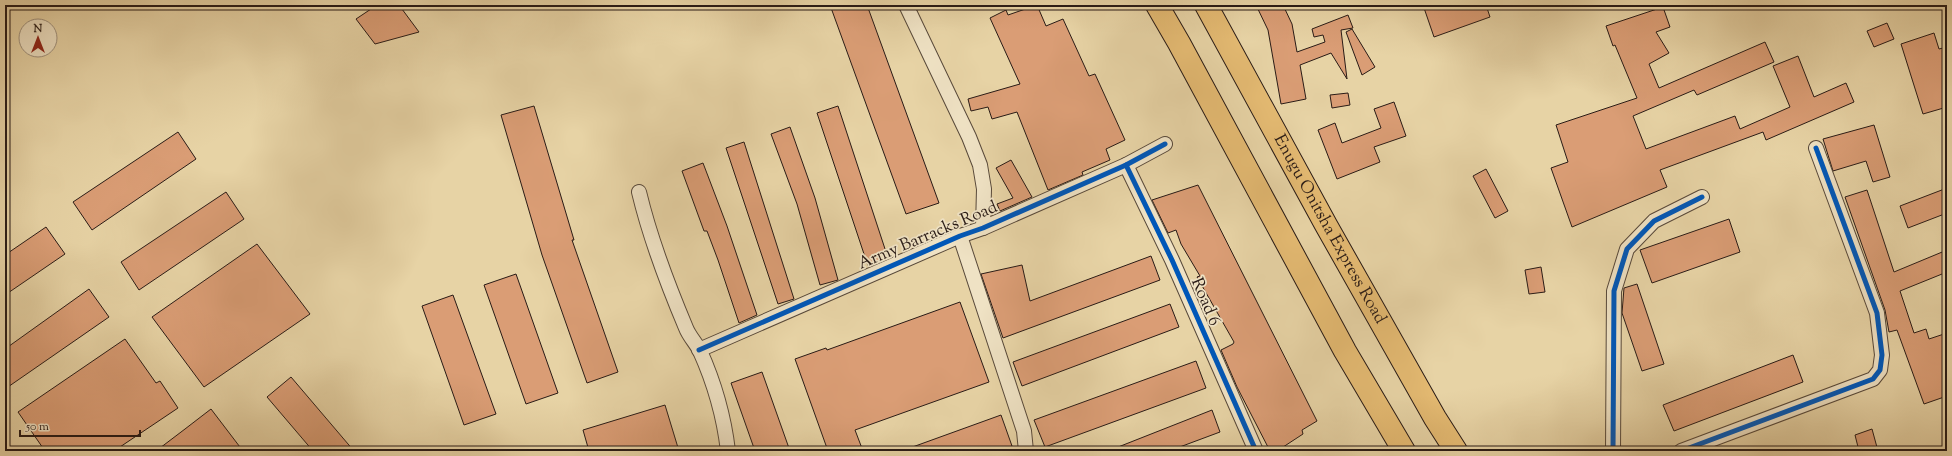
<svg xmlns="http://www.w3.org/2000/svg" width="1952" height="456" font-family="'Sorts Mill Goudy',serif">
<rect width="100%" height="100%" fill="#e7d3a5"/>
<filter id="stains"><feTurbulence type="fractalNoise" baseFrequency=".005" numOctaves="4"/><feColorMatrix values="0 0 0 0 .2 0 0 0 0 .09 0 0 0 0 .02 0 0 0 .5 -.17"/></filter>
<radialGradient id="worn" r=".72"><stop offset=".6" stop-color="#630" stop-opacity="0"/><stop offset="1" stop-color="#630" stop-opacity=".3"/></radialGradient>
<g fill="#da9d75" stroke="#291b16">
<polygon points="377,5 399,5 419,32 375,44 356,19"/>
<polygon points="830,5 867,5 939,203 906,214"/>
<polygon points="1037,5 1046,26 1063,19 1089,76 1095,74 1125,140 1106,149 1110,160 1082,172 1083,175 1048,190 1017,112 992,119 988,107 971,111 968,99 1020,84 990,18 1006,10 1008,15"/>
<polygon points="1256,5 1283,5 1292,24 1297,52 1325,42 1323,35 1314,37 1312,29 1348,15 1353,28 1341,30 1347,79 1331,53 1300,65 1306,99 1281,104 1268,30"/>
<polygon points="1423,5 1486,5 1490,17 1434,37"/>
<polygon points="1663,7 1670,27 1656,32 1669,53 1649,64 1659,88 1765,42 1774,62 1697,95 1694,90 1633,116 1646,149 1735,116 1740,129 1790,107 1773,66 1798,56 1814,97 1846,83 1854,102 1766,140 1763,132 1660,170 1667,187 1572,227 1551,168 1568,162 1556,125 1637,98 1615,45 1613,46 1606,26"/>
<polygon points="1887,23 1894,39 1874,47 1867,31"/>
<polygon points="1352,29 1375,67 1362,75 1346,32"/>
<polygon points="1934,33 1939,49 1947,47 1947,107 1923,114 1901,44"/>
<polygon points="1348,93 1350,105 1332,108 1330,95"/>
<polygon points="1394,102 1406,136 1374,147 1380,162 1337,179 1318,130 1335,123 1342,143 1381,128 1374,109"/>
<polygon points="534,106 574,240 572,240 618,372 587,383 542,255 501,115"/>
<polygon points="838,106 888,258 868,266 817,113"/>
<polygon points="1874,125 1890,177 1873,182 1866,161 1833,171 1823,139"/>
<polygon points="790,127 815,198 838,280 820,285 797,204 771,134"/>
<polygon points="178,132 196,159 92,230 73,202"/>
<polygon points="744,142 794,299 778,304 726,148"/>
<polygon points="1011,160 1032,197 1000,211 997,204 1013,198 996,168"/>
<polygon points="703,163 727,226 757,315 739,323 718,260 707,231 704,231 682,171"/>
<polygon points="1486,169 1508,211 1495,218 1473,176"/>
<polygon points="1198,185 1317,421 1302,430 1303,434 1277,451 1270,451 1237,387 1221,350 1233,344 1234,342 1197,277 1200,276 1181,244 1176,230 1168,233 1152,200"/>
<polygon points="1947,188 1947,213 1908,228 1900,206"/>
<polygon points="1867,190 1894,272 1947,250 1947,272 1900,291 1914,333 1926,329 1929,339 1947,333 1947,396 1924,404 1897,330 1889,332 1885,310 1845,197"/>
<polygon points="226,192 244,219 139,290 121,262"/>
<polygon points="1729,219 1740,252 1652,283 1640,250"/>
<polygon points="46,227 65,254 5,295 5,255"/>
<polygon points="257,244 310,314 204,387 152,317"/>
<polygon points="1151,256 1160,280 1003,338 981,274 1022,265 1030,301"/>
<polygon points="1541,267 1545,292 1529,294 1525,270"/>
<polygon points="516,274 558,393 526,404 484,285"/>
<polygon points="1637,284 1664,364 1642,371 1622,313 1624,288"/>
<polygon points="89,289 109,317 5,389 5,349"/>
<polygon points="453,295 496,414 464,425 422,306"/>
<polygon points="960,302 989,382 855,430 863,451 828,451 795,359 826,348 827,350"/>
<polygon points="1170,304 1179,327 1022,386 1013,362"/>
<polygon points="125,339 156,383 160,381 178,408 114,451 45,451 18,412"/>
<polygon points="1793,355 1803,382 1674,431 1663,405"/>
<polygon points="1196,361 1206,388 1045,447 1034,420"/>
<polygon points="762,372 790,451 755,451 731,383"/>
<polygon points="291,377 354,451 313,451 267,397"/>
<polygon points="665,405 679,451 589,451 583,430"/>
<polygon points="211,409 243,451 156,451 185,429"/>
<polygon points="1212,410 1220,432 1169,451 1108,451"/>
<polygon points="1001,415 1012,446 999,451 907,451 907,449"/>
<polygon points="1872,429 1878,451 1859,451 1855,435"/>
</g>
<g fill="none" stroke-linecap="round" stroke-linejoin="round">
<defs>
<g id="minor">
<polyline points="906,5 969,137 980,165 984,189 983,228"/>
<polyline points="1126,165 1172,260 1256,451"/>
<path d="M639 192C650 238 667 283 686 328 689 336 696 343 700 351 714 382 724 417 728 451"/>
<polyline points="960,236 1024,431 1026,451"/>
<polyline points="699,350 960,236 983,228 1126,165 1165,144"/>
<polyline points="1613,451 1614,291 1627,249 1654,221 1702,197"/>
<polyline points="1681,451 1873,379 1880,370 1882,355 1877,313 1816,148"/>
</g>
<g id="trunk">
<polyline points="1157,5 1179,43 1345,351 1404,451"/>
<path id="s1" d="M1206 5 1326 225 1435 418 1456 451"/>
</g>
</defs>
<use href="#minor" stroke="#58493a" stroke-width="16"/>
<use href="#trunk" stroke="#291b16" stroke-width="24"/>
<use href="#minor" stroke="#efe2c4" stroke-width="14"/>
<use href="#trunk" stroke="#e4ba72" stroke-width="22"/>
<defs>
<g id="cycleway">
<polyline points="1126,165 1172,260 1256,451"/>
<polyline points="699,350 960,236 983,228 1126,165 1165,144"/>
<polyline points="1613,451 1614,291 1627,249 1654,221 1702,197"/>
<polyline points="1681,451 1873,379 1880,370 1882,355 1877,313 1816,148"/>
</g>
</defs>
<use href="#cycleway" stroke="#efe2c4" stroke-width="8"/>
<use href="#cycleway" stroke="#0057b8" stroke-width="5"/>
</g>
<g text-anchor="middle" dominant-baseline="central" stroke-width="3.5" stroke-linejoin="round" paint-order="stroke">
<g font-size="17" fill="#291b16" stroke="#efe2c4">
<text stroke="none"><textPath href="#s1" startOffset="256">Enugu Onitsha Express Road</textPath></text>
<text transform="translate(928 236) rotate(-23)">Army Barracks Road</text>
<text transform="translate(1205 302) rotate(67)">Road 6</text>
</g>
</g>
<rect width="1952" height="456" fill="none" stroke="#e7d3a5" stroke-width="20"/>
<rect x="6" y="6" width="1940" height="444" fill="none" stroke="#291b16" stroke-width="2"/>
<rect x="10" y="10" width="1932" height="436" fill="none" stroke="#291b16"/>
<g transform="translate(38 38)"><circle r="19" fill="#efe2c4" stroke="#a0927e"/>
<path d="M0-3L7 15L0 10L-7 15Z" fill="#8f2418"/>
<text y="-6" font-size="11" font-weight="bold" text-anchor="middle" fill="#291b16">N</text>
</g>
<path d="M20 430v6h120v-6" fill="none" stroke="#291b16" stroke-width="2"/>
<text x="26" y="430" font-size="12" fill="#291b16" stroke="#efe2c4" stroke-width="3" paint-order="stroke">50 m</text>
<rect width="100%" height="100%" filter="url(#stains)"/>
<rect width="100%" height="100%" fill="url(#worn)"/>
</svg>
